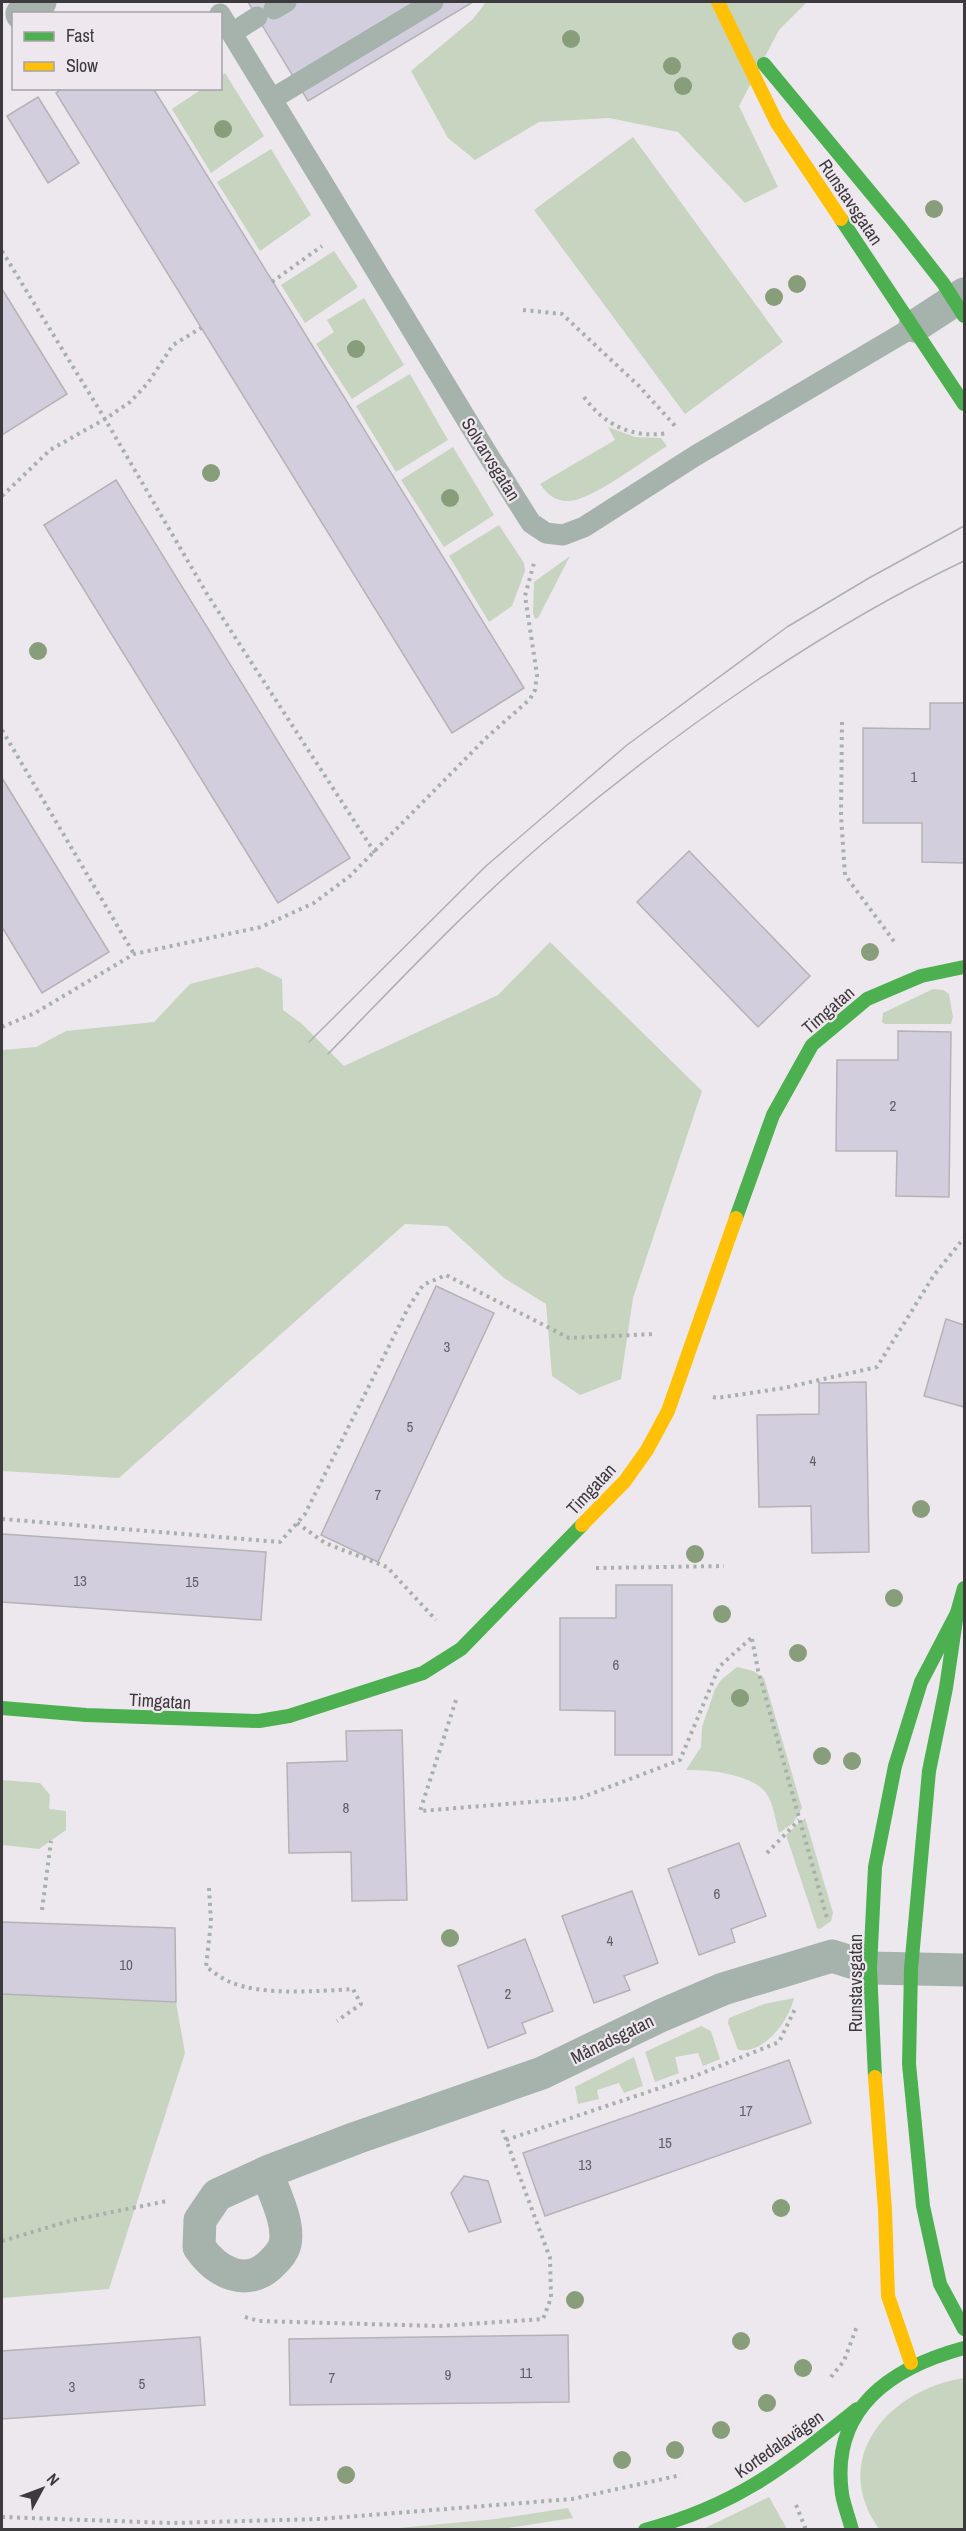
<svg xmlns="http://www.w3.org/2000/svg" width="966" height="2531" font-family="'Archivo Narrow',sans-serif">
<rect width="100%" height="100%" fill="#ede8ed"/>
<g fill="#c7d4c0">
<polygon points="486,2 807,2 779,30 739,106 778,187 745,203 678,132 609,118 539,122 475,160 448,138 411,71 473,19"/>
<polygon points="225,73 264,136 211,173 172,109 202,89 220,88 221,76"/>
<polygon points="633,137 783,342 685,414 534,210"/>
<polygon points="271,149 311,215 260,251 217,182"/>
<polygon points="334,251 358,287 305,323 281,285"/>
<polygon points="364,298 404,365 352,399 316,344 334,332 327,320"/>
<polygon points="410,374 448,440 396,472 356,406"/>
<path d="M608 427 635 437 661 438 667 446C646 459 593 499 570 501 556 502 548 495 540 484L615 440Z"/>
<polygon points="453,447 494,515 444,547 401,480"/>
<polygon points="499,525 524,563 525,571 512,606 489,622 449,556"/>
<polygon points="570,556 538,618 535,619 533,613 534,582"/>
<polygon points="550,942 702,1091 633,1298 621,1379 580,1395 552,1376 546,1304 504,1278 447,1226 405,1224 119,1478 2,1471 2,1050 36,1047 66,1031 154,1022 190,984 258,967 282,979 283,1010 301,1023 344,1066 498,995"/>
<polygon points="933,989 943,990 949,994 953,1017 951,1024 885,1024 882,1022 883,1013"/>
<path d="M737 1667 753 1671 764 1678 802 1808 793 1823 779 1833C775 1820 774 1804 766 1793 752 1774 708 1769 686 1770L701 1747 702 1727 715 1689 721 1680Z"/>
<polygon points="2,1780 40,1783 50,1795 49,1809 66,1811 66,1830 39,1849 2,1845"/>
<polygon points="805,1818 833,1913 831,1921 820,1929 817,1928 786,1835"/>
<polygon points="2,1994 176,2002 185,2053 109,2289 2,2298"/>
<path d="M794 1998C789 2021 764 2054 738 2050L728 2023 729 2018 764 2004Z"/>
<polygon points="701,2026 711,2031 720,2059 703,2066 698,2053 675,2057 679,2073 655,2082 645,2052"/>
<polygon points="634,2057 643,2086 624,2093 619,2083 597,2090 599,2099 578,2104 575,2087"/>
<path d="M964 2378V2529H879C828 2458 890 2389 964 2378Z"/>
<polygon points="769,2497 787,2529 701,2530"/>
<polygon points="568,2508 573,2518 501,2529 388,2529 496,2519"/>
</g>
<g fill="#d3cede" stroke="#b5b2b6" stroke-width="1.5">
<polygon points="248,2 473,2 308,101"/>
<polygon points="63,88 153,88 524,688 452,733 56,93"/>
<polygon points="38,97 79,163 48,183 7,116"/>
<polygon points="2,289 67,394 2,435"/>
<polygon points="116,480 350,858 278,903 44,525"/>
<polygon points="930,703 964,703 964,863 922,862 922,823 863,823 863,728 930,729"/>
<polygon points="2,778 109,952 42,993 2,927"/>
<polygon points="689,851 810,976 758,1027 637,902"/>
<polygon points="898,1031 951,1032 949,1197 896,1196 897,1151 836,1151 837,1060 898,1060"/>
<polygon points="436,1286 494,1313 378,1562 321,1535"/>
<polygon points="946,1319 964,1325 964,1407 924,1396"/>
<polygon points="866,1382 869,1552 812,1553 811,1506 759,1507 757,1415 819,1414 819,1383"/>
<polygon points="2,1534 266,1552 261,1620 2,1602"/>
<polygon points="616,1585 672,1585 672,1755 615,1755 615,1711 560,1710 560,1618 616,1618"/>
<polygon points="402,1730 407,1900 352,1901 351,1852 289,1853 287,1763 347,1761 346,1731"/>
<polygon points="739,1843 766,1916 731,1929 735,1942 699,1955 668,1869"/>
<polygon points="632,1891 658,1963 624,1976 630,1990 594,2003 562,1916"/>
<polygon points="2,1922 175,1928 176,2002 2,1994"/>
<polygon points="525,1939 553,2011 522,2023 526,2033 488,2048 458,1966"/>
<polygon points="789,2060 811,2123 545,2216 523,2153"/>
<polygon points="464,2176 488,2181 501,2222 469,2232 451,2193"/>
<polygon points="568,2335 569,2402 290,2405 289,2339"/>
<polygon points="200,2337 205,2405 2,2419 2,2351"/>
</g>
<g fill="none" stroke-linecap="round" stroke-linejoin="round">
<g stroke="#a7b0ac" stroke-width="4" stroke-dasharray="3 4.5" stroke-linecap="butt">
<polyline points="2,251 105,419 207,594 375,853"/>
<polyline points="272,282 322,246"/>
<polyline points="523,310 562,314 639,386 677,428"/>
<path d="M584 397C604 425 633 439 668 433"/>
<polyline points="2,496 50,450 105,419 130,402 148,383 173,345 201,328"/>
<polyline points="842,722 841,816 845,875 896,944"/>
<polyline points="2,730 134,954"/>
<polyline points="2,1027 35,1013 134,954 261,927 314,903 350,876 485,739 530,699 535,690 537,675 525,596 534,563"/>
<polyline points="713,1397 717,1398 784,1388 877,1367 934,1275 964,1238"/>
<polyline points="2,1519 280,1542 305,1514 408,1308 423,1285 446,1275 569,1338 654,1334"/>
<polyline points="297,1523 325,1543 387,1567 436,1620"/>
<polyline points="596,1568 724,1566"/>
<polyline points="752,1639 758,1670 827,1918"/>
<polyline points="456,1700 420,1811 580,1798 680,1760 719,1667 751,1638"/>
<polyline points="767,1853 799,1820"/>
<path d="M209 1888 211 1922 206 1967C214 1972 222 1979 230 1982 262 1996 319 1991 353 1989L361 2004 337 2021"/>
<polyline points="42,1910 51,1841"/>
<polyline points="506,2140 695,2076 779,2042 796,2007"/>
<polyline points="2,2241 73,2220 167,2201"/>
<polyline points="245,2317 259,2321 438,2326 543,2319 551,2298 550,2258 501,2126"/>
<polyline points="831,2377 844,2361 857,2326"/>
<polyline points="796,2505 806,2530"/>
<polyline points="2,2517 171,2523 320,2519 572,2499 681,2475"/>
</g>
<g stroke="#a6b3ad" stroke-width="21">
<polyline points="274,9 286,2"/>
<polyline points="220,14 490,458 531,523 546,533 563,535 584,527 695,456 915,326"/>
<polyline points="232,33 257,17"/>
<polyline points="272,99 433,2"/>
</g>
<g stroke="#a6b3ad" stroke-width="33">
<polyline points="22,14 40,2"/>
<polyline points="915,326 964,294"/>
<path d="M267 2172C273 2192 290 2222 285 2244 283 2252 278 2257 272 2263 247 2289 216 2272 199 2247L200 2220 217 2195 267 2172 356 2138 542 2073 660 2016 723 1989 832 1956 870 1968 964 1970"/>
</g>
<g stroke="#4caf50" stroke-width="14">
<polyline points="764,64 900,228 943,283 964,316"/>
<polyline points="841,219 964,404"/>
<polyline points="736,1218 773,1115 812,1045 867,999 921,976 964,967"/>
<polyline points="964,1588 957,1613 946,1688 929,1771 911,1969 909,2064 923,2206 940,2284 964,2329"/>
<polyline points="2,1708 86,1715 259,1721 289,1716 423,1673 461,1649 582,1525"/>
<polyline points="875,2077 870,1968 875,1867 895,1766 921,1682 957,1613"/>
<path d="M645 2530C738 2505 784 2467 857 2409"/>
<path d="M852 2530C849 2518 844 2506 842 2494 830 2409 890 2368 964 2348"/>
</g>
<g stroke="#ffc107" stroke-width="14">
<polyline points="718,2 777,123 841,219"/>
<polyline points="582,1525 625,1481 647,1450 668,1411 736,1218"/>
<polyline points="875,2077 885,2210 888,2296 911,2363"/>
</g>
<g stroke="#abb1af" stroke-width="1.5">
<polyline points="309,1042 486,866 627,745 787,627 869,578 964,526"/>
<path d="M328 1054C401 979 474 901 555 833 676 731 821 629 964 561"/>
</g>
</g>
<g fill="#889e7b">
<circle cx="571" cy="39" r="9"/>
<circle cx="672" cy="66" r="9"/>
<circle cx="683" cy="86" r="9"/>
<circle cx="223" cy="129" r="9"/>
<circle cx="934" cy="209" r="9"/>
<circle cx="797" cy="284" r="9"/>
<circle cx="774" cy="297" r="9"/>
<circle cx="356" cy="349" r="9"/>
<circle cx="211" cy="473" r="9"/>
<circle cx="450" cy="498" r="9"/>
<circle cx="38" cy="651" r="9"/>
<circle cx="870" cy="952" r="9"/>
<circle cx="921" cy="1509" r="9"/>
<circle cx="695" cy="1554" r="9"/>
<circle cx="894" cy="1598" r="9"/>
<circle cx="722" cy="1614" r="9"/>
<circle cx="798" cy="1653" r="9"/>
<circle cx="740" cy="1698" r="9"/>
<circle cx="822" cy="1756" r="9"/>
<circle cx="852" cy="1761" r="9"/>
<circle cx="450" cy="1938" r="9"/>
<circle cx="781" cy="2208" r="9"/>
<circle cx="575" cy="2300" r="9"/>
<circle cx="741" cy="2341" r="9"/>
<circle cx="803" cy="2368" r="9"/>
<circle cx="767" cy="2403" r="9"/>
<circle cx="721" cy="2430" r="9"/>
<circle cx="675" cy="2450" r="9"/>
<circle cx="622" cy="2460" r="9"/>
<circle cx="346" cy="2475" r="9"/>
</g>
<g text-anchor="middle" dominant-baseline="central" stroke-width="4.5" stroke-linejoin="round" paint-order="stroke">
<g font-size="15" fill="#625f65">
<text x="914" y="776">1</text>
<text x="893" y="1105">2</text>
<text x="447" y="1346">3</text>
<text x="410" y="1426">5</text>
<text x="813" y="1460">4</text>
<text x="378" y="1494">7</text>
<text x="80" y="1580">13</text>
<text x="192" y="1581">15</text>
<text x="616" y="1664">6</text>
<text x="346" y="1807">8</text>
<text x="717" y="1893">6</text>
<text x="610" y="1940">4</text>
<text x="126" y="1964">10</text>
<text x="508" y="1993">2</text>
<text x="746" y="2110">17</text>
<text x="665" y="2142">15</text>
<text x="585" y="2164">13</text>
<text x="526" y="2372">11</text>
<text x="448" y="2374">9</text>
<text x="332" y="2377">7</text>
<text x="142" y="2383">5</text>
<text x="72" y="2386">3</text>
</g>
<g font-size="18" fill="#3d3a3d" stroke="#eee7ee">
<text transform="translate(851 202) rotate(56)">Runstavsgatan</text>
<text transform="translate(491 459) rotate(58)">Solvarvsgatan</text>
<text transform="translate(828 1010) rotate(-41)">Timgatan</text>
<text transform="translate(591 1489) rotate(-47)">Timgatan</text>
<text transform="translate(160 1701) rotate(3)">Timgatan</text>
<text transform="translate(855 1983) rotate(-90)">Runstavsgatan</text>
<text transform="translate(612 2039) rotate(-26)">Månadsgatan</text>
<text transform="translate(779 2444) rotate(-35)">Kortedalavägen</text>
</g>
</g>
<rect width="966" height="2531" fill="none" stroke="#3d3a3d" stroke-width="6"/>
<rect x="12" y="12" width="210" height="78" fill="#eee7ee" stroke="#a7a2a7" stroke-width="1.5"/>
<rect x="24" y="32" width="30" height="9" fill="#4caf50" stroke="#a7a2a7" stroke-width="1.5"/>
<text x="66" y="42" font-size="18" fill="#3d3a3d">Fast</text>
<rect x="24" y="62" width="30" height="9" fill="#ffc107" stroke="#a7a2a7" stroke-width="1.5"/>
<text x="66" y="72" font-size="18" fill="#3d3a3d">Slow</text>
<g transform="translate(42 2489) rotate(49)" stroke="#eee7ee" stroke-width="4.5" paint-order="stroke">
<path d="M0-4.5L10 22L0 15L-10 22Z" fill="#3d3a3d"/>
<text y="-9" font-size="16" font-weight="bold" text-anchor="middle" fill="#3d3a3d">N</text>
</g>
</svg>
